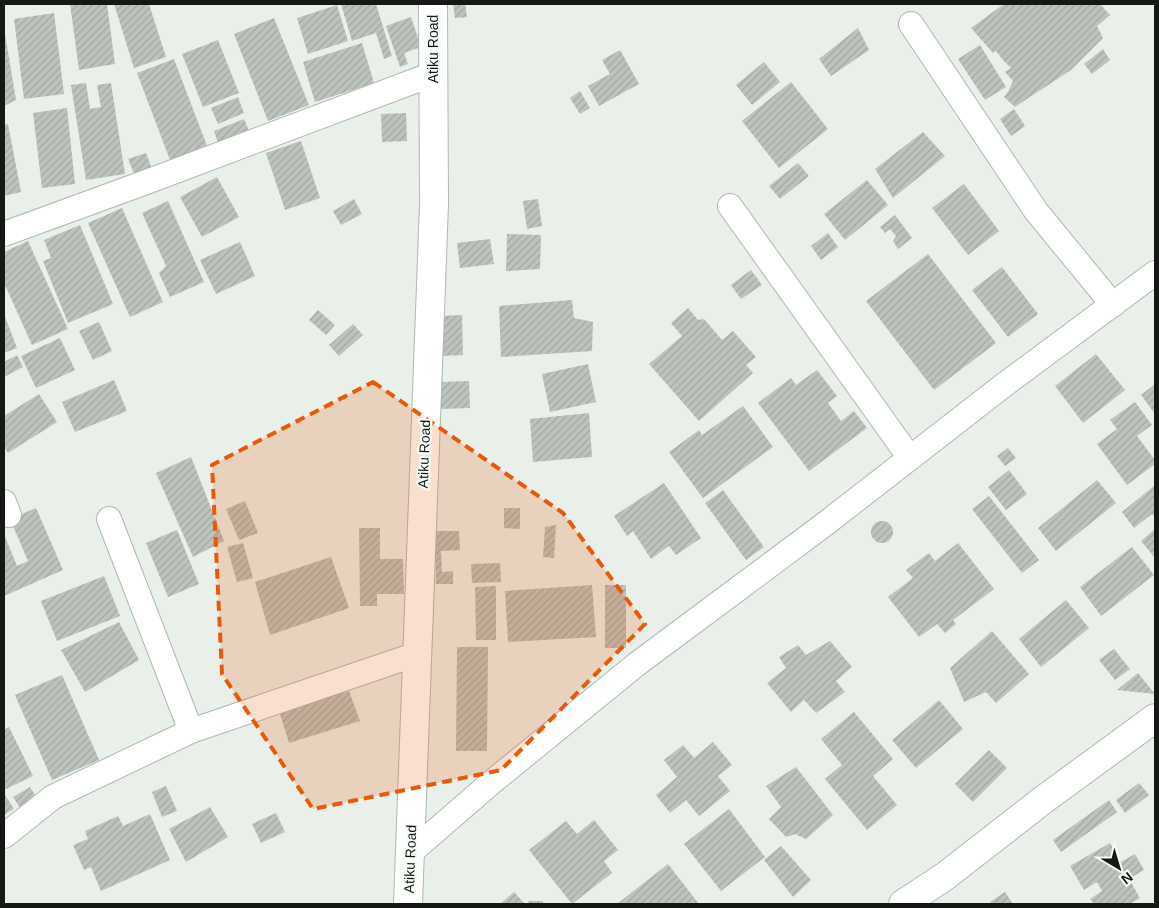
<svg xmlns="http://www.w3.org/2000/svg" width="1159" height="908" font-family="Arial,sans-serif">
<defs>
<pattern id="building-hatch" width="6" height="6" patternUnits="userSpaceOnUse" patternTransform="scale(1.25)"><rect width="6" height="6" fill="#bdc3bd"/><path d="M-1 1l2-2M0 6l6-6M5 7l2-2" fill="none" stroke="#a2a7a2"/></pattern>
</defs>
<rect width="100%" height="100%" fill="#e9f0ea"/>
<g fill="url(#building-hatch)">
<polygon points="70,4 107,4 115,64 79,70"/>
<polygon points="114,4 149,4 166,57 134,68"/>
<polygon points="341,4 376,4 392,56 384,59 376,33 352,41"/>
<polygon points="453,4 465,4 467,17 455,18"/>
<polygon points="1004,4 1100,4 1110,15 1097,26 1103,38 1071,70 1015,107 1004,97 1008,92 1013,81 1005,72 1011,68 1003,60 996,51 993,53 971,28"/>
<polygon points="337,5 348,41 308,54 297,18"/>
<polygon points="54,13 64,94 24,99 14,19"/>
<polygon points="411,17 421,47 404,53 408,64 400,67 386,26"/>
<polygon points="274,18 309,105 268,121 234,34"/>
<polygon points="858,28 869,50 831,76 819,59"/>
<polygon points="4,34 5,34 16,100 4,106"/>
<polygon points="218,40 239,93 203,107 182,54"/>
<polygon points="362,43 374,83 315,102 303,62"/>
<polygon points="980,45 1006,87 985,100 958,59"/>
<polygon points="1103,49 1110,60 1092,74 1084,64"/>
<polygon points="620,50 639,84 599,106 588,86 610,74 602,60"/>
<polygon points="174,59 207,146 170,160 137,73"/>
<polygon points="764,62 780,82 752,105 736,85"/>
<polygon points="791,82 828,129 779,168 742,121"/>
<polygon points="86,83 90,109 101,107 97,85 111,83 125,174 86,180 71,85"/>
<polygon points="580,91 590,108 580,114 570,98"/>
<polygon points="238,97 244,113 218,124 211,108"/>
<polygon points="67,108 75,184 42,188 33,113"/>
<polygon points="1014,109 1025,126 1011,136 1000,119"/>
<polygon points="406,113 407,141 382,142 381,114"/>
<polygon points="244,119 249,131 218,143 214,131"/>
<polygon points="8,124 21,192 4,196 4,125"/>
<polygon points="923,132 945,156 893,198 875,169"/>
<polygon points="301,141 320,198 285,210 266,153"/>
<polygon points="146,153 152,169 135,176 128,159"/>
<polygon points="798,163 809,176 780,199 769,186"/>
<polygon points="217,177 239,217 202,237 180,197"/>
<polygon points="867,180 888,205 845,240 824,214"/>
<polygon points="964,184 999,231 968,255 932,208"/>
<polygon points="354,199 362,214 341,225 333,211"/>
<polygon points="538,199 542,226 527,229 523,201"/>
<polygon points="168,201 204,282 170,297 159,273 166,266 142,213"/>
<polygon points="122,208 163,302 130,317 88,223"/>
<polygon points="895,215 912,238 898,249 893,241 896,236 890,229 885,233 880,227"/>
<polygon points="80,225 113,304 68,323 43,261 51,258 44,240"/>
<polygon points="828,233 838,247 821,260 811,246"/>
<polygon points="507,234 541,235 540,269 506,271"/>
<polygon points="490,239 494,264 460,268 457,243"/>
<polygon points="28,241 68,329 32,345 4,283 4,252"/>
<polygon points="240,242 255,276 216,294 200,260"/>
<polygon points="928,254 996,343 934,390 866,301"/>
<polygon points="1002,267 1038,314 1008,337 972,290"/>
<polygon points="751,270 762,285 741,299 731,285"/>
<polygon points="572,300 574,318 593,322 592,351 501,357 499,306"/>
<polygon points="688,308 698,320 704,319 722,340 733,331 756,357 746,365 753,373 699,421 649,364 682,336 671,323"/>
<polygon points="318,310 335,325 326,335 309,320"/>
<polygon points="4,314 17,348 4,353"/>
<polygon points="462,315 463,355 441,356 440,316"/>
<polygon points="99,322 112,351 93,360 79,331"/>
<polygon points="353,324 363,335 339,356 329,345"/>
<polygon points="60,338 75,370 36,388 21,356"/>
<polygon points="1096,354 1125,390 1083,423 1055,386"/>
<polygon points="17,355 23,367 4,377 4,362"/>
<polygon points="588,364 596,402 550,412 542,374"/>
<polygon points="817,370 837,396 828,403 841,421 854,411 867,428 809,471 758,403 791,378 796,385"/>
<polygon points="114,380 127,411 75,432 62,402"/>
<polygon points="469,381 470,408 441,409 440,382"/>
<polygon points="1155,384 1155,414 1141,395"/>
<polygon points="39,394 57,422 8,453 4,447 4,416"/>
<polygon points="1135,402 1152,425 1137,436 1155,460 1155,464 1127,485 1097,444 1117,429 1110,420"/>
<polygon points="743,406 773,447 703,498 669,452 699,430 702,435"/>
<polygon points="589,413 592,457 533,462 530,419"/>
<polygon points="1008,448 1016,458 1005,466 997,456"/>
<polygon points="191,457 224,541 193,557 156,473"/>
<polygon points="1009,470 1027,494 1006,510 988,487"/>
<polygon points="1097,480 1116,503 1056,551 1038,528"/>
<polygon points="664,483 701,538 676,555 669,546 651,559 633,531 627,536 614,516"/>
<polygon points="1155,485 1155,518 1152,514 1134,528 1122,512"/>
<polygon points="723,490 764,547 746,560 705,503"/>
<polygon points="989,496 1039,560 1022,573 972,509"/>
<polygon points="245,501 258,533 239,540 226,509"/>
<polygon points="36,508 63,570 4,596 4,534 17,566 28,561 10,519"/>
<polygon points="504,508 520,508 520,529 504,528"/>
<circle cx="882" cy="532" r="11"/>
<polygon points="556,525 554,558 543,557 545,527"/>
<polygon points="359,528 380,528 380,559 403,559 404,594 377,594 377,606 360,606"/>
<polygon points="1155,529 1155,558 1141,541"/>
<polygon points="177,530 199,584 168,597 146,543"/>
<polygon points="435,531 459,531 460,550 441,551 442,572 453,571 453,584 436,584"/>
<polygon points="243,543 253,578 237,582 227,547"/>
<polygon points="958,543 994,589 953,620 956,624 945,633 937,624 919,637 888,597 913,578 906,570 929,553 935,561"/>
<polygon points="1132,547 1154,575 1101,616 1080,587"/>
<polygon points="331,557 349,608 270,635 255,582"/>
<polygon points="500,563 501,582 472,583 471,564"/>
<polygon points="104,576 120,616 57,641 41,601"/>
<polygon points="592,585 596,637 508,642 505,591"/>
<rect x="605" y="585" width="21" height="63"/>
<polygon points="496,586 496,640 476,640 475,587"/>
<polygon points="1066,600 1089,628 1041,667 1019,639"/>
<polygon points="119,622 139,660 85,692 61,650"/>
<polygon points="992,631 1029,674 996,703 986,692 964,702 950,668"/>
<polygon points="830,641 852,667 836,681 845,692 816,713 804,700 791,712 767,683 786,668 779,657 798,645 806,655"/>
<polygon points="457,647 488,647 487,751 456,751"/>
<polygon points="1114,649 1130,669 1115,680 1099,660"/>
<polygon points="1138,673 1155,694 1117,690"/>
<polygon points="62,675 99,760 52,780 15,695"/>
<polygon points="349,691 360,721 289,743 279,711"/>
<polygon points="939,700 963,729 916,768 892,740"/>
<polygon points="854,712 893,759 873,776 897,805 867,830 825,779 842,765 821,739"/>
<polygon points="9,727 33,776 4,790 4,730"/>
<polygon points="713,742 732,765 718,776 730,791 699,816 686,800 670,813 656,795 677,777 664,760 683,745 694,758"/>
<polygon points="989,750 1007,768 973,802 955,784"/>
<polygon points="796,767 833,815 806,839 795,834 786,837 769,819 781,807 766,786"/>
<polygon points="1139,783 1149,795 1125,813 1116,800"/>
<polygon points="166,786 177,811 162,817 152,792"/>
<polygon points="30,787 37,798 20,808 13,797"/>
<polygon points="5,795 14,809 4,815 4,796"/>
<polygon points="1109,800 1117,812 1061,852 1053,840"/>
<polygon points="210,807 228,837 186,862 169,829"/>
<polygon points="729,809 765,857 721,891 684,844"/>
<polygon points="276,813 285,832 261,843 252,824"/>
<polygon points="150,814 170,860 101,891 91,867 84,870 73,845 88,839 85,831 118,816 123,826"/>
<polygon points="594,820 618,850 604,861 612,873 572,904 529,850 566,821 577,834"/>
<polygon points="1110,843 1121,862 1135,854 1144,870 1129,879 1140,898 1130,904 1094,904 1090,899 1102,891 1097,882 1084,890 1070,866"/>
<polygon points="781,846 811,880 793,897 764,860"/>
<polygon points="668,864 699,904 617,904"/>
<polygon points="514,892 525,904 500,904"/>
<polygon points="1005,892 1013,904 992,904 990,902"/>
<polygon points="528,901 543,901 543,904 529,904"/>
</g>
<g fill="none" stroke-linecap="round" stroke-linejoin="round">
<defs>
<g id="street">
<polyline points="911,24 1036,211 1113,305"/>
<polyline points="730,206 910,458"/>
<polyline points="4,234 149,181 433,74"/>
<polyline points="4,502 9,515"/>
<polyline points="109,519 191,731"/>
<polyline points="4,836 53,797 191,731 417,654"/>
<polyline points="410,853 492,782 637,664 825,524 1004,385 1155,273"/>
</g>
<g id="secondary">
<polyline points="408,904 434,204 433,4"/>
<polyline points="903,904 944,877 1043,800 1155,718"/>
</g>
</defs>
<use href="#street" stroke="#b1b7b1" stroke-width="26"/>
<use href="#secondary" stroke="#b1b7b1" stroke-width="30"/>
<use href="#street" stroke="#fff" stroke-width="24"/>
<use href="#secondary" stroke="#fff" stroke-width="28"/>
</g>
<path fill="#e8590c" fill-opacity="0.2" stroke="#e8590c" stroke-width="4" stroke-dasharray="10 6" stroke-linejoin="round" d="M373 382 563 513 645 624 501 770 313 809 222 674 212 465Z"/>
<g text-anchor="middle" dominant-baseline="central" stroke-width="4.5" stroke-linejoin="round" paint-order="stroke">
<g font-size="14" fill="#161816" stroke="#f6fdf7">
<text transform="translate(433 49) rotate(-90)">Atiku Road</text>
<text transform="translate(424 454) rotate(-88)">Atiku Road</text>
<text transform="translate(410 859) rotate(-88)">Atiku Road</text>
</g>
</g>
<rect width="1159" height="908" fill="none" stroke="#161816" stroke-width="10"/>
<g transform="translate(1119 868) rotate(142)" stroke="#f6fdf7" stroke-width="4" paint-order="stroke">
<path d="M0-4L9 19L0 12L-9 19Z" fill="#161816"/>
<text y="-8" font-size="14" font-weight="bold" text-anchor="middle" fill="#161816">N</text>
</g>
</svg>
